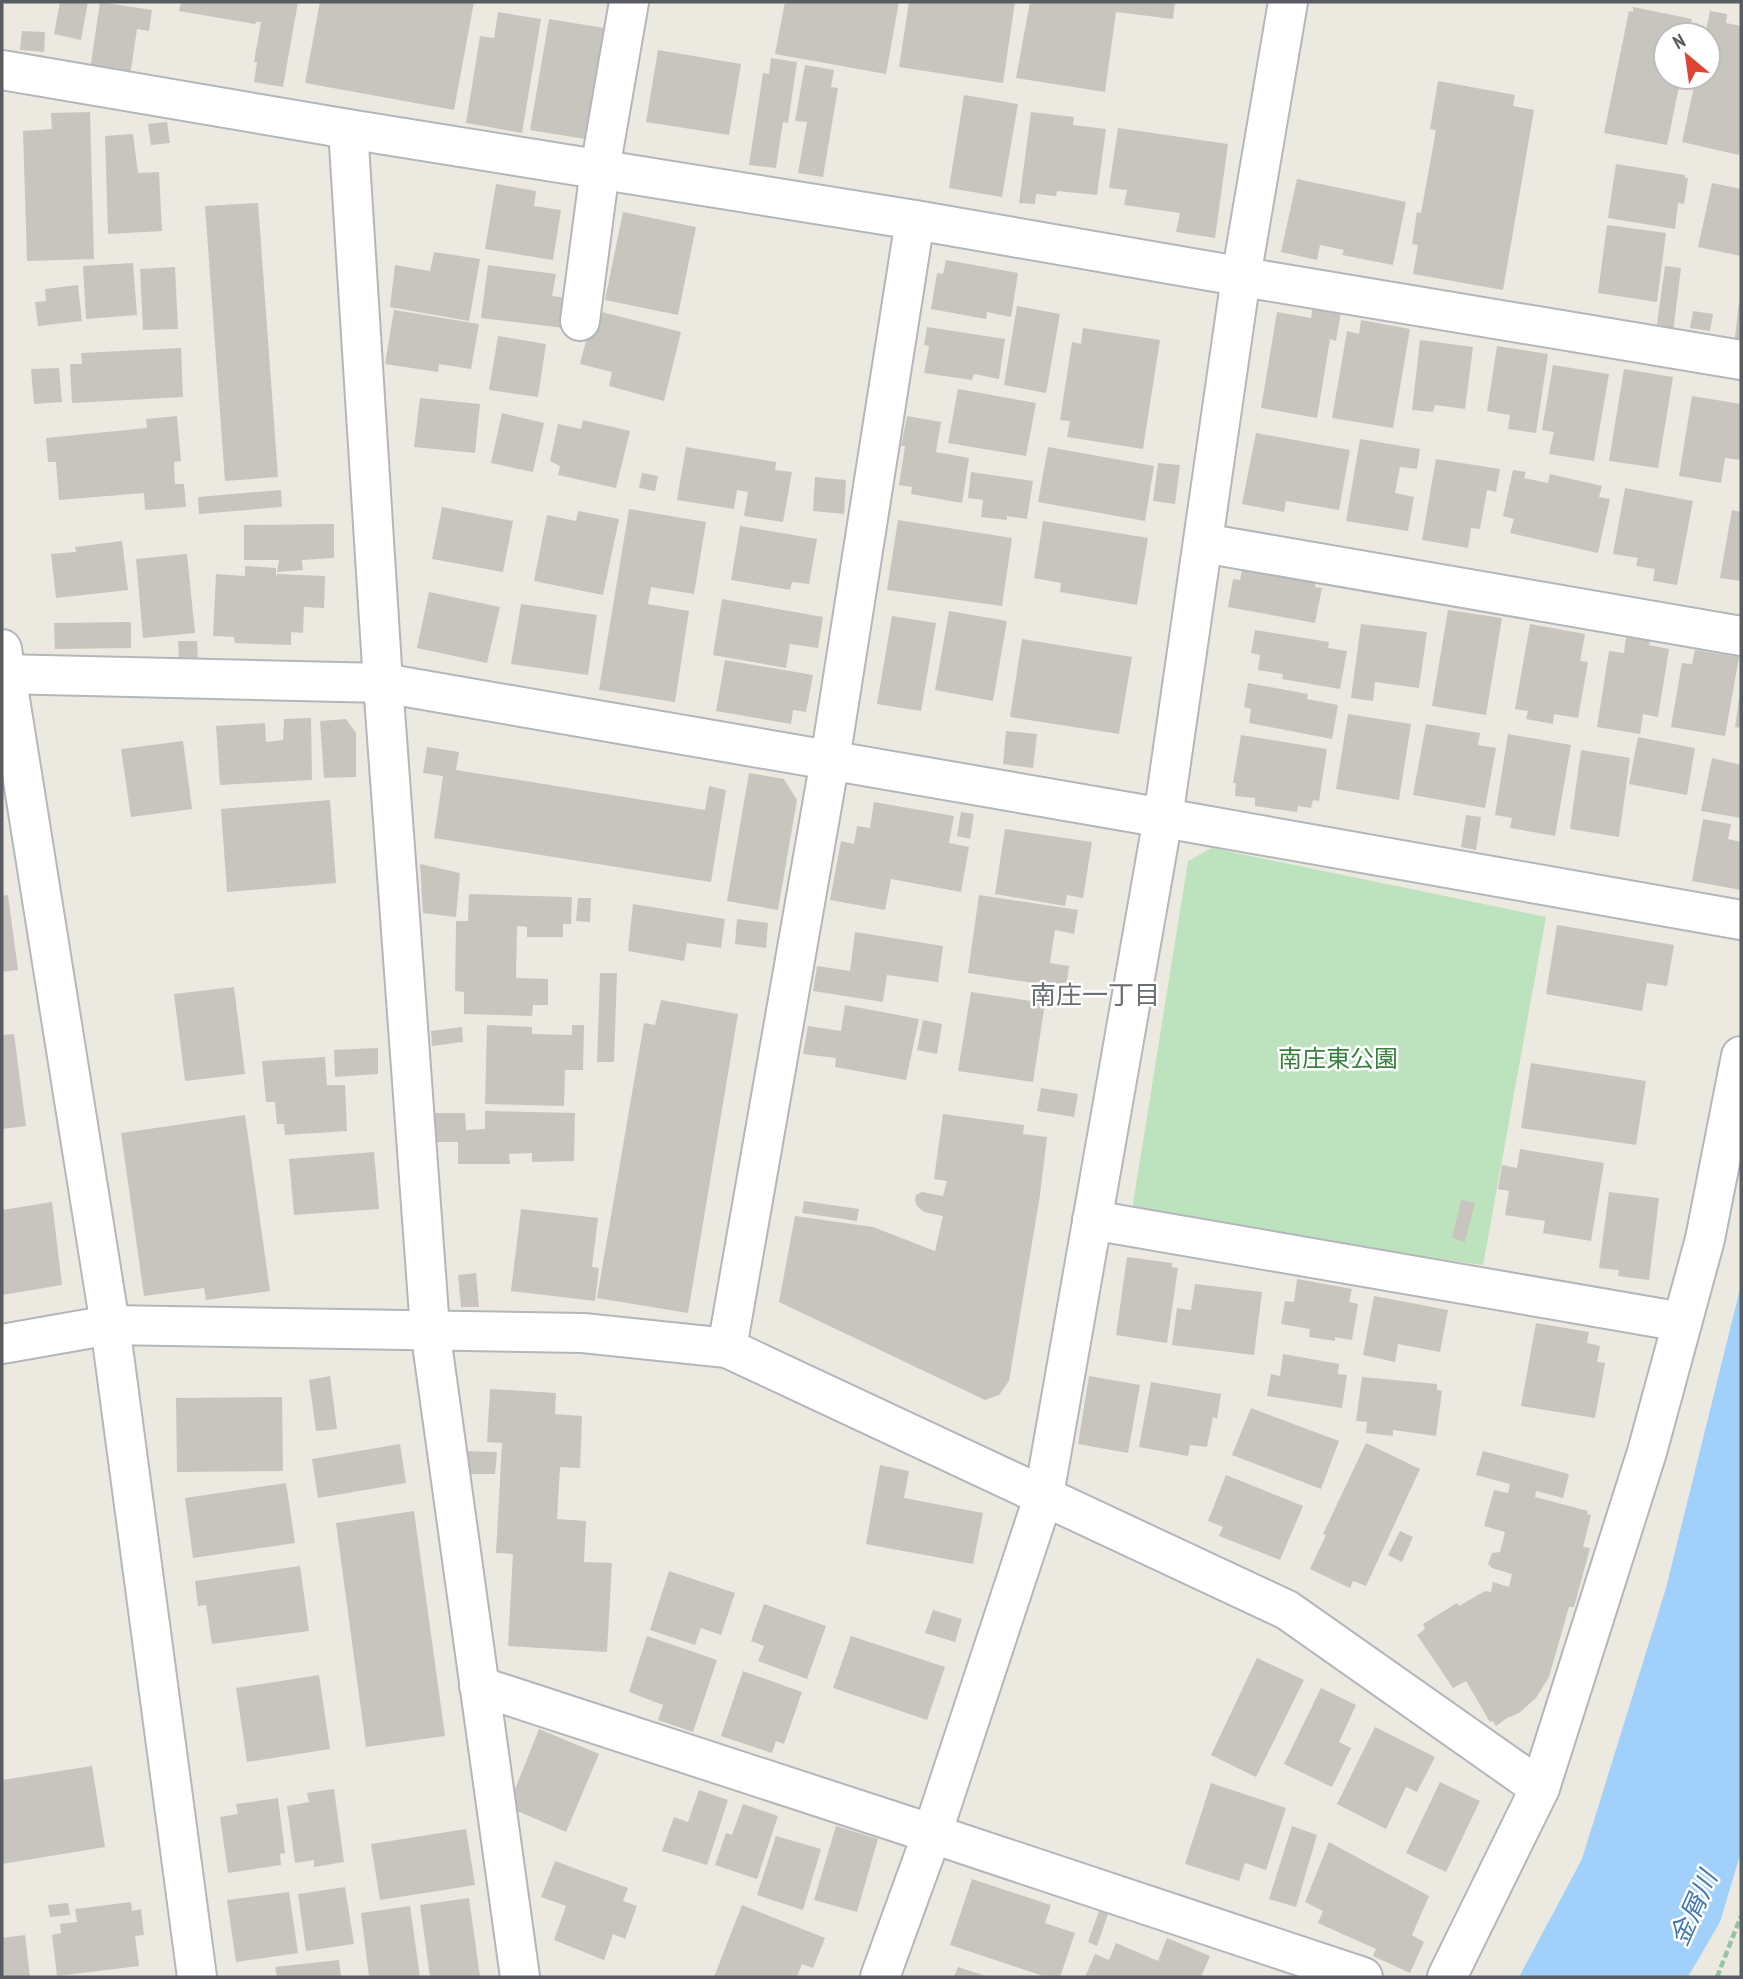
<svg xmlns="http://www.w3.org/2000/svg" width="1743" height="1979" font-family="'PT Sans Narrow','Noto Sans JP',sans-serif">
<rect width="100%" height="100%" fill="#ebe9e0"/>
<polygon fill="#bde2be" points="1212,848 1546,917 1483,1265 1141,1218 1133,1204 1188,861"/>
<polygon fill="#a1d1fa" points="1741,1285 1741,1852 1720,1922 1688,1977 1519,1977 1582,1859 1666,1588"/>
<g fill="#c8c5bf">
<polygon points="60,2 88,2 81,40 54,34"/>
<polygon points="100,2 152,10 149,31 137,29 130,76 90,70"/>
<polygon points="181,2 298,2 283,87 254,82 257,62 254,62 261,22 256,22 255,24 179,11"/>
<polygon points="320,2 474,2 454,110 305,83"/>
<polygon points="785,2 899,2 886,74 775,54"/>
<polygon points="909,2 1015,2 1003,83 899,67"/>
<polygon points="1030,2 1175,2 1173,19 1116,12 1105,92 1016,78"/>
<polygon points="1633,7 1692,19 1689,35 1666,35 1666,77 1681,77 1667,145 1604,133 1629,11 1633,12"/>
<polygon points="1710,11 1727,14 1726,23 1741,26 1741,143 1739,155 1682,142 1696,77 1708,77 1708,35 1705,35"/>
<polygon points="498,12 541,19 522,133 466,123 480,36 494,38"/>
<polygon points="549,19 604,28 585,139 530,130"/>
<polygon points="22,31 45,32 44,52 20,50"/>
<polygon points="658,50 741,64 729,135 646,122"/>
<polygon points="771,58 797,62 788,123 783,122 776,168 749,165 763,73 769,74"/>
<polygon points="805,65 834,70 831,87 838,88 823,177 798,173 807,122 795,121"/>
<polygon points="1438,81 1515,95 1513,106 1534,110 1503,290 1413,274 1418,245 1412,244 1417,212 1421,213 1436,130 1430,129"/>
<polygon points="964,95 1018,104 1002,197 949,188"/>
<polygon points="90,112 94,259 27,261 23,131 52,129 51,113"/>
<polygon points="1031,112 1074,117 1073,125 1106,129 1097,195 1057,191 1056,196 1036,194 1035,204 1019,203"/>
<polygon points="167,122 170,143 151,145 148,124"/>
<polygon points="1118,128 1228,144 1215,238 1176,232 1180,213 1124,205 1127,190 1109,188"/>
<polygon points="133,134 138,173 159,172 162,231 108,234 105,136"/>
<polygon points="1616,164 1685,175 1685,178 1688,178 1684,204 1678,203 1675,229 1608,218"/>
<polygon points="1297,179 1406,202 1393,265 1342,255 1344,250 1320,245 1317,260 1281,252"/>
<polygon points="1712,183 1741,189 1741,256 1698,247"/>
<polygon points="496,184 536,191 534,206 561,210 553,260 485,249"/>
<polygon points="258,203 278,477 225,481 205,206"/>
<polygon points="623,212 696,227 678,315 605,300"/>
<polygon points="1607,225 1666,233 1657,302 1598,293"/>
<polygon points="434,252 480,259 469,321 390,307 395,265 430,271"/>
<polygon points="946,260 1018,273 1011,317 987,312 986,319 931,309 937,273 943,274"/>
<polygon points="133,263 137,315 86,319 83,266"/>
<polygon points="488,265 556,274 552,296 567,298 564,328 481,318"/>
<polygon points="1665,266 1681,268 1673,333 1656,331"/>
<polygon points="175,267 178,329 143,330 140,269"/>
<polygon points="78,285 82,321 38,326 35,302 46,301 45,289"/>
<polygon points="1739,303 1741,303 1741,346 1734,345"/>
<polygon points="1017,306 1060,314 1046,393 1004,385"/>
<polygon points="1313,307 1341,312 1336,341 1330,339 1317,418 1261,408 1277,312 1311,318"/>
<polygon points="394,310 479,324 471,369 439,364 438,372 385,364"/>
<polygon points="594,310 681,332 664,401 609,386 612,372 580,364"/>
<polygon points="1693,311 1713,314 1710,331 1690,328"/>
<polygon points="1361,320 1410,329 1393,428 1332,418 1347,331 1359,334"/>
<polygon points="927,327 1005,339 999,379 974,374 972,380 924,373 929,346 924,345"/>
<polygon points="1083,328 1160,340 1143,449 1067,437 1070,421 1060,420 1072,342 1081,344"/>
<polygon points="498,336 546,344 538,397 489,390"/>
<polygon points="1420,340 1473,347 1465,409 1435,405 1433,412 1412,410"/>
<polygon points="1497,346 1548,354 1536,433 1508,429 1510,415 1487,411"/>
<polygon points="181,348 183,397 72,403 70,364 82,364 81,353"/>
<polygon points="1553,365 1609,374 1594,461 1549,454 1554,432 1542,430"/>
<polygon points="59,368 62,402 34,404 31,369"/>
<polygon points="1624,369 1673,377 1658,468 1609,461"/>
<polygon points="958,389 1036,403 1026,456 948,443"/>
<polygon points="1692,396 1741,404 1741,460 1725,458 1721,483 1679,476"/>
<polygon points="420,398 480,404 475,453 414,447"/>
<polygon points="502,413 544,423 533,472 491,463"/>
<polygon points="177,416 181,461 174,462 175,484 184,484 186,507 145,510 144,493 59,500 56,462 48,462 46,438 147,428 146,419"/>
<polygon points="907,416 941,422 936,452 969,458 962,503 911,494 912,487 899,485 905,446 901,446"/>
<polygon points="583,420 630,431 616,488 558,475 560,466 550,461 558,424 581,429"/>
<polygon points="1256,433 1350,450 1339,510 1286,501 1284,512 1242,504"/>
<polygon points="1360,439 1420,449 1417,469 1400,467 1395,493 1414,497 1408,531 1346,521"/>
<polygon points="686,447 776,462 775,470 792,472 783,522 744,516 748,492 737,490 734,509 677,500"/>
<polygon points="1048,447 1154,466 1145,521 1038,502"/>
<polygon points="1436,459 1500,469 1496,492 1487,490 1480,529 1471,528 1468,548 1422,540"/>
<polygon points="1158,463 1180,465 1175,504 1153,501"/>
<polygon points="1513,470 1526,472 1524,478 1548,483 1550,474 1602,486 1599,497 1610,499 1598,553 1510,533 1514,519 1503,516"/>
<polygon points="971,472 1033,481 1027,519 1007,516 1007,520 981,517 983,500 968,498"/>
<polygon points="642,473 658,476 655,491 639,488"/>
<polygon points="815,477 846,480 844,514 813,511"/>
<polygon points="1625,488 1693,501 1677,585 1653,581 1655,569 1636,566 1638,558 1613,554"/>
<polygon points="281,490 282,507 199,514 198,497"/>
<polygon points="442,507 513,521 503,572 432,559"/>
<polygon points="629,509 706,522 694,594 651,587 648,604 689,611 675,702 599,690"/>
<polygon points="1732,510 1741,512 1741,581 1720,578"/>
<polygon points="578,511 619,519 603,595 534,581 547,515 576,521"/>
<polygon points="898,520 1012,538 1002,606 887,590"/>
<polygon points="1043,521 1148,538 1137,605 1060,592 1061,583 1034,578"/>
<polygon points="334,524 334,558 302,560 303,570 277,572 279,560 244,560 244,525"/>
<polygon points="740,526 817,539 809,584 792,582 790,590 731,580"/>
<polygon points="122,541 128,590 56,598 51,554 76,552 75,547"/>
<polygon points="187,554 195,633 143,638 136,559"/>
<polygon points="245,566 276,568 276,578 277,574 325,576 324,608 304,607 303,633 291,632 291,645 235,643 234,637 213,636 216,574 245,576"/>
<polygon points="1242,570 1302,581 1302,578 1316,580 1315,587 1322,588 1315,623 1228,607 1233,579 1240,580"/>
<polygon points="429,592 500,607 487,663 417,648"/>
<polygon points="722,599 823,617 818,648 790,644 786,668 713,655"/>
<polygon points="521,604 597,615 588,675 511,664"/>
<polygon points="1448,610 1502,618 1486,715 1432,706"/>
<polygon points="949,611 1007,621 993,701 935,690"/>
<polygon points="892,616 936,623 921,711 877,704"/>
<polygon points="131,622 131,648 55,649 54,623"/>
<polygon points="1361,624 1427,632 1419,688 1375,682 1373,701 1351,698"/>
<polygon points="1530,624 1585,634 1580,661 1588,662 1578,718 1554,714 1553,724 1526,719 1528,711 1515,709"/>
<polygon points="1255,630 1329,642 1328,648 1347,651 1340,689 1282,679 1283,674 1258,670 1260,655 1251,653"/>
<polygon points="1626,637 1650,641 1649,645 1669,649 1658,717 1643,714 1640,734 1597,727 1609,651 1624,653"/>
<polygon points="1022,639 1132,657 1119,734 1010,717"/>
<polygon points="178,641 197,641 198,660 179,660"/>
<polygon points="1695,650 1739,657 1725,736 1671,727 1682,663 1692,664"/>
<polygon points="725,660 813,675 806,712 793,710 791,724 716,711"/>
<polygon points="1248,683 1308,694 1307,699 1338,705 1332,739 1249,723 1251,709 1244,707"/>
<polygon points="1740,693 1741,693 1741,728 1735,727"/>
<polygon points="1348,714 1411,724 1399,800 1336,789"/>
<polygon points="311,718 312,780 220,785 216,726 265,723 266,742 283,740 284,719"/>
<polygon points="346,719 356,733 356,777 324,778 320,721"/>
<polygon points="1426,724 1480,733 1478,745 1496,748 1485,808 1413,795"/>
<polygon points="1006,731 1037,734 1033,768 1003,764"/>
<polygon points="1508,734 1571,745 1555,836 1510,828 1512,818 1495,815"/>
<polygon points="1241,735 1327,749 1319,801 1313,800 1311,808 1298,806 1297,812 1255,806 1255,798 1235,796 1236,783 1233,783"/>
<polygon points="1638,737 1695,748 1687,795 1629,784"/>
<polygon points="183,741 192,809 131,817 121,749"/>
<polygon points="427,747 459,752 456,770 705,810 709,786 726,790 711,882 434,838 443,776 423,773"/>
<polygon points="1581,750 1630,758 1619,837 1570,829"/>
<polygon points="1712,758 1741,765 1741,818 1701,811"/>
<polygon points="749,773 784,779 797,800 778,910 727,901"/>
<polygon points="330,800 336,883 227,892 221,809"/>
<polygon points="874,802 954,816 949,843 969,847 961,892 891,879 885,910 830,900 841,841 854,844 857,826 870,828"/>
<polygon points="961,812 974,814 970,839 957,836"/>
<polygon points="1466,815 1481,817 1476,850 1461,847"/>
<polygon points="1703,819 1731,824 1728,839 1741,842 1741,890 1692,881"/>
<polygon points="1005,829 1092,842 1083,898 1067,895 1065,906 995,894"/>
<polygon points="420,864 460,873 456,917 423,913"/>
<polygon points="469,894 572,897 571,924 563,924 563,937 527,937 527,927 517,926 516,978 548,979 548,1005 533,1005 532,1016 464,1014 464,992 455,991 456,921 468,921"/>
<polygon points="8,895 18,970 2,972 2,896"/>
<polygon points="979,895 1078,910 1074,934 1055,930 1050,963 1069,966 1066,988 968,973"/>
<polygon points="578,898 591,898 590,922 576,921"/>
<polygon points="633,904 725,919 721,948 687,943 684,961 628,951"/>
<polygon points="737,919 768,923 766,948 735,944"/>
<polygon points="1557,925 1674,945 1667,986 1647,983 1642,1011 1546,994"/>
<polygon points="855,932 943,946 938,982 887,975 883,1002 813,991 817,966 850,971"/>
<polygon points="600,973 617,973 614,1062 597,1062"/>
<polygon points="234,987 245,1074 185,1081 174,994"/>
<polygon points="971,992 1045,1003 1033,1082 958,1071"/>
<polygon points="661,1000 738,1014 688,1313 597,1298 644,1023 655,1025"/>
<polygon points="845,1005 919,1019 906,1080 835,1067 836,1058 803,1054 808,1026 841,1031"/>
<polygon points="923,1020 942,1024 937,1054 917,1050"/>
<polygon points="487,1025 532,1027 532,1034 572,1035 572,1025 584,1025 583,1070 565,1070 564,1106 485,1104"/>
<polygon points="462,1027 463,1042 432,1046 431,1031"/>
<polygon points="14,1034 26,1126 2,1129 2,1035"/>
<polygon points="378,1048 378,1074 335,1077 334,1050"/>
<polygon points="325,1057 327,1085 345,1085 347,1131 285,1135 284,1124 277,1124 275,1102 266,1102 262,1061"/>
<polygon points="1531,1063 1646,1081 1636,1145 1521,1128"/>
<polygon points="1041,1088 1078,1094 1074,1117 1037,1111"/>
<polygon points="485,1111 575,1113 574,1161 532,1162 532,1153 509,1154 510,1164 458,1164 458,1142 435,1142 435,1113 465,1113 466,1130 485,1129"/>
<polygon points="943,1114 1024,1125 1023,1134 1047,1137 1040,1195 1009,1381 999,1395 985,1400 779,1302 795,1216 873,1227 935,1251 943,1216 924,1212 917,1206 915,1200 916,1195 922,1192 943,1196 947,1181 934,1179"/>
<polygon points="245,1115 270,1291 206,1300 204,1288 144,1296 121,1133"/>
<polygon points="1520,1149 1604,1163 1591,1241 1543,1233 1545,1221 1505,1215 1509,1191 1498,1189 1502,1165 1517,1168"/>
<polygon points="374,1152 379,1209 294,1215 289,1159"/>
<polygon points="1609,1192 1659,1198 1649,1280 1618,1276 1619,1270 1599,1268"/>
<polygon points="1461,1200 1475,1203 1465,1242 1452,1238"/>
<polygon points="804,1201 859,1209 857,1221 802,1213"/>
<polygon points="52,1202 62,1285 2,1295 2,1210"/>
<polygon points="521,1209 598,1218 592,1267 599,1268 595,1301 511,1291"/>
<polygon points="1127,1257 1172,1263 1172,1267 1178,1268 1167,1343 1116,1335"/>
<polygon points="476,1273 479,1307 461,1307 458,1275"/>
<polygon points="1297,1279 1352,1289 1349,1302 1358,1304 1352,1340 1335,1337 1335,1341 1309,1337 1310,1329 1281,1324 1285,1301 1294,1302"/>
<polygon points="1195,1284 1262,1292 1254,1355 1172,1345 1177,1308 1191,1310"/>
<polygon points="1374,1296 1448,1310 1440,1352 1398,1344 1395,1362 1363,1355"/>
<polygon points="1536,1323 1589,1332 1587,1343 1600,1346 1597,1362 1605,1363 1595,1418 1521,1406"/>
<polygon points="1283,1354 1339,1364 1338,1374 1347,1375 1342,1408 1267,1396 1271,1374 1280,1376"/>
<polygon points="330,1376 337,1429 316,1431 309,1380"/>
<polygon points="1089,1376 1140,1385 1128,1453 1078,1444"/>
<polygon points="1362,1377 1437,1384 1437,1390 1442,1391 1436,1436 1393,1430 1393,1436 1366,1433 1367,1422 1356,1421"/>
<polygon points="1151,1382 1221,1394 1217,1419 1213,1417 1207,1447 1190,1445 1188,1456 1139,1447"/>
<polygon points="490,1389 556,1393 555,1414 582,1416 580,1468 560,1467 557,1519 586,1521 584,1562 612,1563 607,1652 508,1646 513,1554 496,1553 502,1443 487,1442"/>
<polygon points="282,1397 283,1471 177,1472 176,1398"/>
<polygon points="1251,1408 1339,1441 1321,1489 1232,1455"/>
<polygon points="1366,1443 1420,1469 1366,1586 1353,1581 1350,1588 1310,1569 1326,1535 1323,1534"/>
<polygon points="400,1444 406,1483 318,1498 312,1459"/>
<polygon points="463,1451 497,1452 495,1474 467,1474"/>
<polygon points="1483,1451 1569,1474 1563,1498 1536,1491 1535,1497 1588,1511 1587,1514 1591,1515 1583,1547 1590,1548 1574,1607 1569,1607 1549,1677 1536,1698 1519,1713 1507,1718 1496,1726 1493,1721 1490,1722 1466,1681 1453,1688 1417,1635 1425,1629 1423,1624 1457,1603 1459,1606 1485,1591 1491,1592 1493,1582 1509,1587 1512,1574 1492,1568 1488,1564 1492,1553 1500,1552 1505,1532 1484,1526 1494,1490 1508,1493 1510,1484 1476,1475"/>
<polygon points="880,1465 909,1471 904,1498 983,1513 973,1564 866,1544"/>
<polygon points="1226,1475 1303,1506 1280,1560 1219,1536 1223,1527 1208,1521"/>
<polygon points="286,1483 295,1543 193,1558 185,1498"/>
<polygon points="414,1511 445,1736 366,1747 336,1523"/>
<polygon points="1400,1531 1413,1537 1402,1562 1388,1555"/>
<polygon points="300,1566 309,1631 212,1644 206,1605 198,1606 195,1581"/>
<polygon points="669,1571 735,1593 721,1635 701,1628 695,1645 650,1630"/>
<polygon points="764,1604 826,1626 807,1679 758,1661 764,1646 751,1641"/>
<polygon points="933,1610 962,1619 955,1642 925,1633"/>
<polygon points="647,1636 717,1660 693,1732 658,1720 663,1705 629,1692"/>
<polygon points="851,1636 945,1667 927,1720 833,1688"/>
<polygon points="1257,1658 1304,1680 1256,1777 1211,1755"/>
<polygon points="743,1671 802,1692 784,1744 776,1741 772,1753 721,1736"/>
<polygon points="319,1675 330,1749 247,1762 236,1688"/>
<polygon points="1321,1688 1356,1705 1339,1742 1351,1748 1332,1787 1284,1764"/>
<polygon points="1375,1727 1435,1757 1417,1792 1406,1787 1386,1829 1337,1804"/>
<polygon points="539,1729 599,1754 566,1832 508,1807"/>
<polygon points="92,1766 105,1847 2,1864 2,1780"/>
<polygon points="1440,1782 1480,1801 1446,1872 1406,1853"/>
<polygon points="1211,1783 1286,1808 1266,1870 1245,1863 1239,1881 1185,1864"/>
<polygon points="334,1789 344,1862 314,1867 314,1860 295,1863 287,1806 309,1802 307,1793"/>
<polygon points="699,1790 728,1800 707,1865 662,1851 674,1817 688,1822"/>
<polygon points="278,1798 285,1853 280,1854 281,1865 228,1873 220,1817 238,1814 236,1804"/>
<polygon points="743,1804 778,1816 757,1879 715,1865 726,1833 732,1835"/>
<polygon points="836,1826 878,1839 857,1912 814,1900"/>
<polygon points="1292,1826 1317,1835 1296,1907 1269,1899"/>
<polygon points="466,1829 475,1885 380,1900 371,1844"/>
<polygon points="776,1836 821,1849 803,1910 757,1895"/>
<polygon points="1329,1842 1429,1896 1412,1935 1424,1942 1410,1973 1373,1956 1376,1949 1318,1923 1323,1911 1305,1902"/>
<polygon points="555,1861 628,1888 623,1901 637,1906 625,1939 613,1934 604,1960 554,1940 566,1906 541,1897"/>
<polygon points="972,1879 1051,1905 1045,1923 1075,1933 1060,1977 1046,1977 950,1945"/>
<polygon points="345,1887 354,1944 306,1951 298,1894"/>
<polygon points="289,1892 298,1953 236,1962 227,1900"/>
<polygon points="469,1898 480,1977 430,1977 420,1905"/>
<polygon points="131,1902 132,1911 141,1909 144,1935 135,1936 139,1966 57,1976 52,1935 61,1933 60,1924 77,1922 75,1909"/>
<polygon points="68,1903 70,1915 50,1917 48,1905"/>
<polygon points="742,1905 825,1938 813,1968 802,1964 797,1977 714,1977"/>
<polygon points="410,1906 420,1977 369,1977 361,1913"/>
<polygon points="1099,1911 1108,1914 1097,1946 1088,1942"/>
<polygon points="25,1935 30,1977 2,1977 2,1938"/>
<polygon points="1167,1938 1210,1956 1201,1977 1085,1977 1095,1954 1109,1960 1116,1943 1158,1961"/>
<polygon points="339,1960 341,1977 277,1977 275,1967"/>
<polygon points="958,1967 989,1977 954,1977"/>
</g>
<g fill="none" stroke-linecap="round" stroke-linejoin="round">
<defs>
<g id="street">
<polyline points="2,70 348,129 915,220 1267,281 1741,360"/>
<polyline points="348,129 383,683 430,1329 520,1977"/>
<polyline points="580,321 600,169 629,2"/>
<polyline points="1203,543 1741,636"/>
<polyline points="2,674 383,683 1181,821 1741,920"/>
<polyline points="1092,1220 1682,1322"/>
<polyline points="2,1344 110,1325 583,1333 727,1348 1287,1610 1540,1788"/>
<polyline points="727,1348 830,760 915,220"/>
<polyline points="479,1686 951,1840 1363,1977"/>
<polyline points="1447,1977 1540,1788 1647,1452 1705,1239 1741,1056"/>
</g>
<g id="secondary">
<polyline points="2,649 110,1325 197,1977"/>
<polyline points="880,1977 932,1834 1044,1495 1163,818 1241,277 1288,2"/>
</g>
</defs>
<use href="#street" stroke="#b3b6ba" stroke-width="42"/>
<use href="#secondary" stroke="#b4b7bc" stroke-width="42"/>
<polyline stroke="#97c2a4" stroke-width="4.5" stroke-dasharray="7 3.5" stroke-linecap="butt" points="1717,1977 1741,1916"/>
<use href="#street" stroke="#fff" stroke-width="38"/>
<use href="#secondary" stroke="#fff" stroke-width="38"/>
</g>
<g text-anchor="middle" dominant-baseline="central" stroke-width="5" stroke-linejoin="round" paint-order="stroke">
<g font-size="24" fill="#38803d" stroke="#fff">
<text x="1338" y="1058">南庄東公園</text>
</g>
<g font-size="26" fill="#6a6e72" stroke="#fff">
<text x="1095" y="994">南庄一丁目</text>
</g>
<g font-size="26" font-style="italic" fill="#4378b2" stroke="#fff">
<text transform="translate(1693 1908) rotate(-66)">金屑川</text>
</g>
</g>
<rect width="1743" height="1979" fill="none" stroke="#595c60" stroke-width="7"/>
<g transform="translate(1687 56) rotate(331)"><circle r="33" fill="#ffffff" stroke="#bdbebf" stroke-width="2"/>
<path d="M0-5L12 26L0 18L-12 26Z" fill="#de4433"/>
<text y="-10" font-size="19" font-weight="bold" text-anchor="middle" fill="#595c60">N</text>
</g>
</svg>
